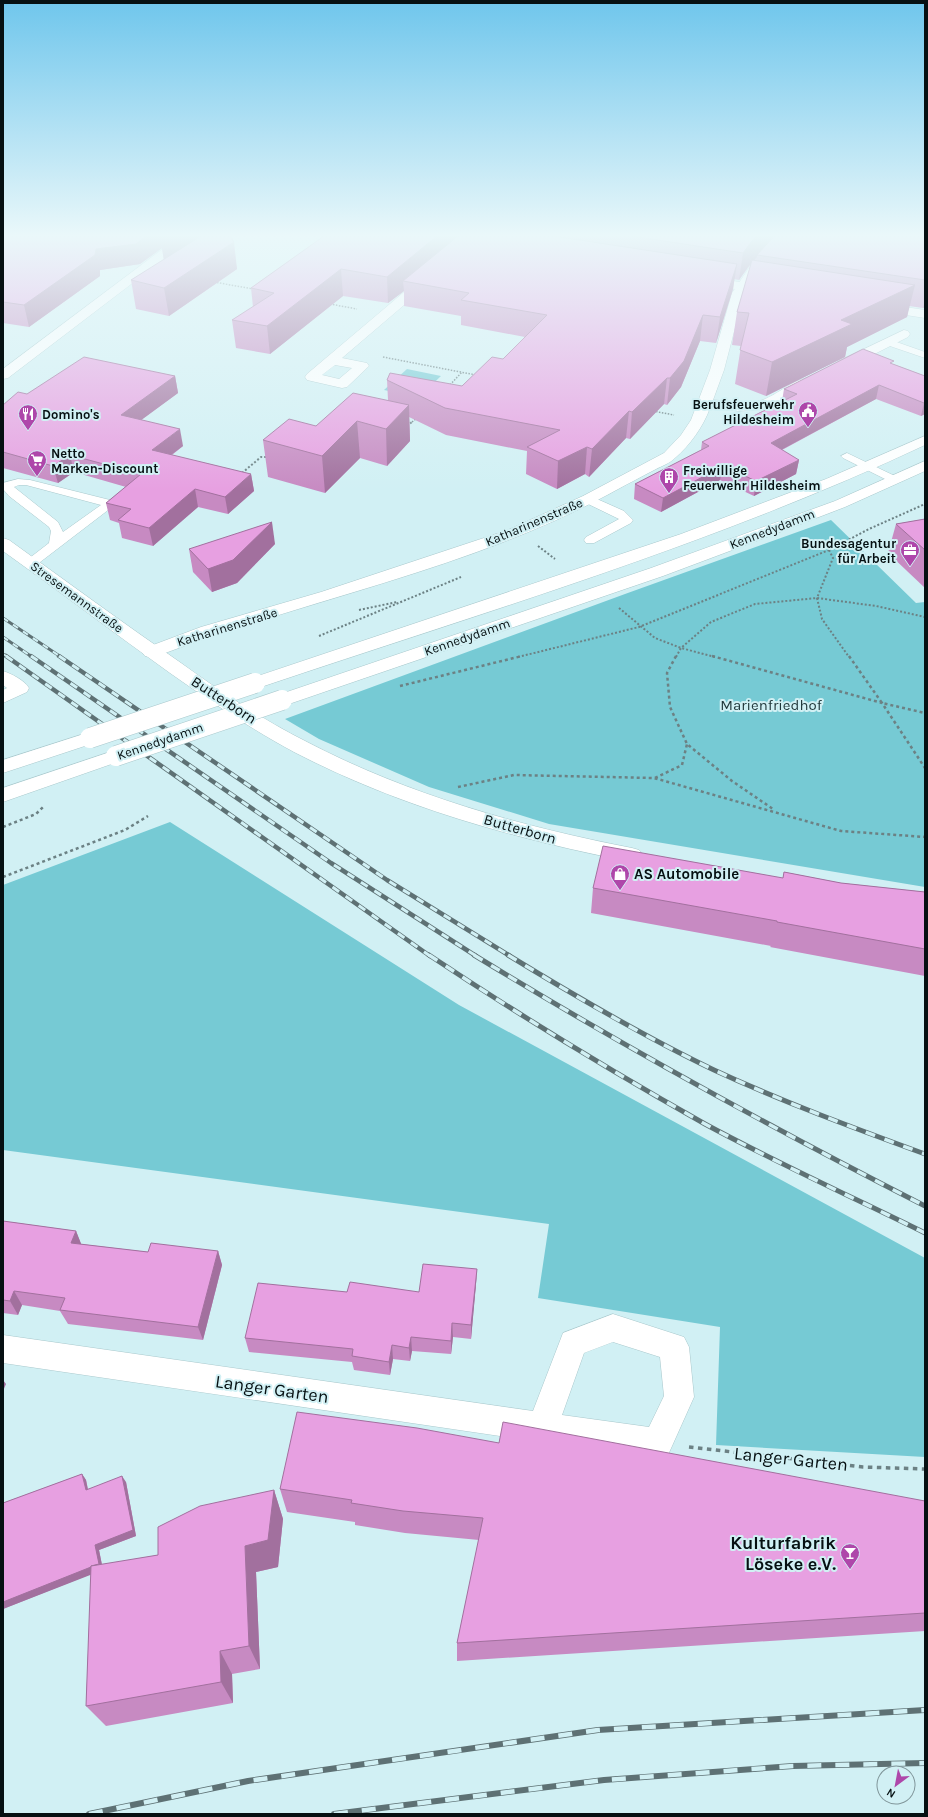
<svg xmlns="http://www.w3.org/2000/svg" width="928" height="1817" font-family="Karla,sans-serif">
<rect width="100%" height="100%" fill="#d1f0f4"/>
<g fill="#76cad4">
<polygon points="407,369 441,376 419,397 384,390"/>
<polygon points="831,520 916,603 925,602 925,887 549,824 429,787 319,739 285,719 625,594"/>
<polygon points="170,822 459,1005 925,1258 925,1457 716,1445 720,1327 538,1298 549,1224 3,1150 3,885"/>
</g>
<g fill="none" stroke-linecap="round" stroke-linejoin="round">
<defs>
<g id="service">
<polygon points="888,339 925,352 925,358 884,344 883,342 884,340"/>
<polygon points="847,453 897,477 899,479 897,481 889,481 843,458 841,456"/>
<path d="M18 479 30 480 114 501 116 504 35 566H27L25 563 27 560 49 543 51 531 49 527 9 496 3 489V483ZM19 485H26L101 505 63 532 58 522 14 487Z"/>
<polygon points="588,495 624,511 633,520 631,523 594,543 586,543 584,540 586,537 619,519 584,502 582,499 584,496"/>
</g>
<g id="minor">
<path d="M778 236H789L757 273 744 293 724 370 713 400C728 401 743 404 759 401 775 398 798 374 815 378L817 381 815 384 763 409 739 411 710 408C703 427 690 445 675 458 670 463 662 466 656 469 641 477 625 485 609 494 468 570 307 599 157 656L151 657 145 656 142 652 145 648 201 627 321 592 508 530 583 496 664 453 681 435 691 420 710 370 732 293 749 268Z"/>
<path d="M427 275 431 276 433 279 431 282 342 358 367 363 369 366 347 387 342 388 307 380 305 377 307 374 423 276ZM335 365 352 368 339 379 322 375Z"/>
<polygon points="904,330 908,331 910,334 908,337 847,368 837,368 835,365 837,362"/>
<path d="M3 671C12 674 24 680 29 688L27 692 3 703V690L7 688 3 685Z"/>
<path d="M613 1314 684 1337 689 1347 694 1397 668 1455 657 1459 3 1363V1335L533 1411 563 1333ZM613 1342 660 1357 664 1396 649 1427 562 1415 584 1353Z"/>
</g>
<g id="tertiary">
<polygon points="180,236 197,236 196,238 189,240 8,378 3,379 3,369"/>
<path d="M3 538 9 540C66 581 123 623 181 663 221 692 263 720 307 742 409 795 519 826 632 848L639 850 643 855 639 860 632 862C515 839 400 807 294 752 251 729 210 701 170 673 114 633 59 591 3 551Z"/>
</g>
<g id="primary">
<polygon points="704,276 775,288 779,289 781,292 779,295 775,296 700,283 698,280"/>
<polygon points="878,303 925,310 925,318 874,310 872,307 874,304"/>
<path d="M925 436V445C712 545 484 612 261 687L255 689 249 687 246 683 249 679 681 534 826 479Z"/>
<polygon points="925,461 925,471 845,507 759,540 663,576 289,704 282,706 275,704 273,700 275,696 651,568 835,501"/>
<polygon points="90,732 97,734 100,738 97,742 3,773 3,760"/>
<polygon points="116,750 123,752 126,756 123,760 3,802 3,788"/>
</g>
</defs>
<use href="#service" stroke="#a9c8cc" stroke-width="1"/>
<use href="#minor" stroke="#a9c8cc" stroke-width="1"/>
<use href="#tertiary" stroke="#a9c8cc" stroke-width="1"/>
<use href="#primary" stroke="#a9c8cc" stroke-width="1"/>
<g stroke="#6c8184" stroke-width="1.5" stroke-dasharray="1.5 1.5" stroke-linecap="butt">
<polyline points="214,282 253,289"/>
<polyline points="330,304 357,309"/>
<polyline points="383,357 476,375"/>
<polyline points="448,387 462,372"/>
<polyline points="653,411 674,415"/>
<polyline points="412,422 417,418"/>
</g>
<g stroke="#6c8184" stroke-width="2" stroke-dasharray="2 2" stroke-linecap="butt">
<polyline points="407,426 413,421"/>
<polyline points="242,473 261,457 267,457"/>
<polyline points="538,546 555,559"/>
<polyline points="829,550 833,558 817,598 822,619 849,657"/>
<polyline points="619,608 655,638 681,648 715,657"/>
<polyline points="359,610 397,602"/>
<polyline points="319,636 461,577"/>
<polyline points="518,657 639,627 829,550 869,529 925,504"/>
<polyline points="676,657 681,648 711,622 755,604 817,598 876,606 925,617"/>
</g>
<g stroke="#6c8184" stroke-width="2.5" stroke-dasharray="3 3" stroke-linecap="butt">
<polyline points="676,656 667,673 670,707 687,744 732,781 773,809"/>
<polyline points="712,656 882,703 925,768"/>
<polyline points="849,656 882,703 925,713"/>
<polyline points="400,686 522,656"/>
<polyline points="655,778 682,765 687,744"/>
<polyline points="458,787 514,775 654,778 841,831 925,837"/>
<polyline points="3,827 36,814 43,807"/>
<polyline points="3,877 125,830 148,816"/>
</g>
<polyline stroke="#6c8184" stroke-width="3.5" stroke-dasharray="4.5 4.5" stroke-linecap="butt" points="689,1447 863,1467 925,1469"/>
<use href="#service" fill="#fff" fill-rule="evenodd"/>
<use href="#minor" fill="#fff" fill-rule="evenodd"/>
<use href="#tertiary" fill="#fff" fill-rule="evenodd"/>
<use href="#primary" fill="#fff" fill-rule="evenodd"/>
<defs>
<g id="rail-far3">
<polyline points="3,618 61,657"/>
<polyline points="3,637 32,657"/>
<polyline points="3,654 8,657"/>
</g>
<g id="rail-far2">
<polyline points="6,656 430,956"/>
<polyline points="31,656 331,863 476,956"/>
<polyline points="59,656 387,880 510,956"/>
</g>
<g id="rail-far1">
<path d="M429 955C519 1015 611 1071 705 1124 777 1163 852 1197 925 1233"/>
<path d="M474 955C621 1045 772 1128 925 1206"/>
<path d="M508 955C575 996 643 1036 714 1070 783 1102 854 1128 925 1154"/>
</g>
<g id="rail">
<polyline points="89,1814 248,1781 598,1730 925,1710"/>
<polyline points="334,1814 604,1780 793,1766 925,1763"/>
</g>
</defs>
<use href="#rail-far3" stroke="#5e7174" stroke-width="3"/>
<use href="#rail-far2" stroke="#5e7174" stroke-width="4.5"/>
<use href="#rail-far1" stroke="#5e7174" stroke-width="5"/>
<use href="#rail" stroke="#5e7174" stroke-width="6"/>
<use href="#rail-far3" stroke="#d1f0f4" stroke-width="2" stroke-dasharray="6" stroke-linecap="butt"/>
<use href="#rail-far2" stroke="#d1f0f4" stroke-width="3" stroke-dasharray="8" stroke-linecap="butt"/>
<use href="#rail-far1" stroke="#d1f0f4" stroke-width="3.5" stroke-dasharray="10" stroke-linecap="butt"/>
<use href="#rail" stroke="#d1f0f4" stroke-width="4.5" stroke-dasharray="14" stroke-linecap="butt"/>
<defs>
<g id="primary-bridge">
<polyline points="90,738 255,683"/>
<polyline points="116,756 282,700"/>
</g>
</defs>
<use href="#primary-bridge" stroke="#a9c8cc" stroke-width="21" stroke-linecap="butt"/>
<use href="#primary-bridge" stroke="#fff" stroke-width="20"/>
</g>
<g fill="#c78ac2">
<polygon points="3,236 230,236 237,269 169,316 136,309 131,280 164,260 162,248 140,264 100,270 100,276 29,327 3,323"/>
<polygon points="324,236 925,236 925,307 923,308 909,306 907,317 847,347 845,357 766,396 735,384 741,346 732,345 737,312 751,264 739,280 734,279 733,289 716,343 700,341 681,387 667,405 664,404 630,439 626,438 589,477 585,474 557,489 526,474 527,451 446,435 409,417 410,441 387,466 360,458 325,493 268,477 263,440 316,426 388,400 387,380 462,386 503,359 525,337 461,325 461,316 404,306 404,291 388,303 343,296 270,354 236,348 232,320 253,307 251,288"/>
<polygon points="893,364 925,376 925,414 921,416 876,399 782,450 799,460 796,474 754,496 720,480 661,512 634,499 635,484 701,450 702,442 782,401 784,389"/>
<polygon points="175,376 178,393 141,420 183,446 172,455 251,474 254,491 228,514 198,507 153,546 122,538 119,523 110,520 106,503 126,487 74,472 58,483 3,468 3,405 27,394"/>
<polygon points="925,519 925,588 888,553 896,524"/>
<polygon points="275,544 237,583 212,592 193,572 189,549"/>
<polygon points="784,872 841,883 925,892 925,976 770,947 771,946 591,913 593,888 783,878"/>
<polygon points="3,1221 76,1231 81,1244 148,1252 218,1251 222,1265 203,1340 68,1324 60,1311 22,1305 18,1315 3,1313"/>
<polygon points="477,1269 476,1284 471,1339 453,1337 451,1354 412,1351 410,1361 393,1359 390,1375 354,1370 352,1362 249,1352 245,1338 347,1292 419,1292"/>
<polygon points="499,1443 925,1501 925,1631 457,1661 457,1643 479,1540 405,1533 355,1525 355,1522 287,1512 280,1489"/>
<polygon points="82,1474 86,1480 88,1489 126,1482 136,1536 99,1550 102,1565 158,1555 274,1490 283,1519 278,1567 256,1572 260,1669 232,1674 233,1703 106,1726 86,1706 91,1574 3,1609 3,1503"/>
</g>
<g fill="#a2709e">
<polygon points="146,236 212,236 164,261 162,248 140,264 100,270 100,276 29,327 24,305 96,249"/>
<polygon points="437,236 458,236 403,281 404,291 388,303 387,277"/>
<polygon points="756,236 776,236 757,255 757,257 748,267 739,280 743,253 752,241"/>
<polygon points="234,242 237,269 169,316 164,288"/>
<polygon points="737,264 733,289 716,343 720,317"/>
<polygon points="341,269 343,296 270,354 267,326"/>
<polygon points="915,285 907,317 847,347 845,357 766,396 772,362 841,320"/>
<polygon points="925,299 925,307 923,308"/>
<polygon points="703,315 700,341 681,387 667,405 670,378"/>
<polygon points="175,376 178,393 125,432 121,415"/>
<polygon points="667,378 664,404 630,439 632,412"/>
<polygon points="879,385 876,399 768,457 771,443"/>
<polygon points="925,402 925,414 921,416 924,403"/>
<polygon points="409,405 410,441 387,466 386,429"/>
<polygon points="629,411 626,438 589,477 592,449"/>
<polygon points="357,421 360,458 325,493 322,456"/>
<polygon points="180,429 183,446 155,467 152,450"/>
<polygon points="587,447 585,474 557,489 558,461"/>
<polygon points="70,455 74,472 58,483 53,466"/>
<polygon points="799,460 796,474 754,496 756,481"/>
<polygon points="723,466 720,480 661,512 663,498"/>
<polygon points="251,474 254,491 228,514 225,497"/>
<polygon points="195,489 198,507 153,546 149,528"/>
<polygon points="272,522 275,544 237,583 212,592 208,569"/>
<polygon points="76,1231 82,1246 71,1243"/>
<polygon points="218,1251 222,1265 203,1340 198,1327"/>
<polygon points="477,1269 476,1284 471,1339 471,1325"/>
<polygon points="14,1291 22,1305 18,1315 10,1301"/>
<polygon points="452,1323 453,1337 451,1354 451,1341"/>
<polygon points="411,1337 412,1351 410,1361 409,1348"/>
<polygon points="392,1345 393,1359 390,1375 389,1362"/>
<polygon points="3,1380 6,1384 3,1391"/>
<polygon points="82,1474 86,1480 89,1496 86,1490"/>
<polygon points="122,1476 126,1482 136,1536 99,1550 103,1570 3,1609 3,1602 95,1545"/>
<polygon points="274,1490 283,1519 278,1567 256,1572 260,1669 249,1646 245,1546"/>
<polygon points="220,1651 232,1674 233,1703 221,1682"/>
</g>
<g fill="#e7a0e1" stroke="#a2709e">
<polygon points="3,236 146,236 136,244 96,249 95,255 24,305 3,302"/>
<polygon points="201,236 230,236 234,242 164,288 131,280"/>
<polygon points="324,236 437,236 387,277 341,269 267,326 232,320 274,293 251,288"/>
<polygon points="458,236 553,236 737,264 720,317 703,315 684,361 670,378 667,378 632,412 629,411 592,449 587,447 558,461 527,447 560,430 445,408 387,380 390,373 462,386 492,357 503,359 547,315 461,300 469,293 403,281"/>
<polygon points="631,236 756,236 752,241 743,253"/>
<polygon points="774,236 925,236 925,280 757,255"/>
<polygon points="752,260 915,285 841,320 852,324 772,362 740,350 749,313 737,312"/>
<polygon points="863,349 894,361 890,363 925,376 925,402 924,403 879,385 771,443 799,460 756,481 723,466 663,498 635,484 709,446 702,442 797,394 784,389"/>
<polygon points="84,357 175,376 121,415 180,429 152,450 251,474 225,497 195,489 149,528 118,520 131,509 106,503 141,474 70,455 53,466 3,452 3,405 18,392 27,394"/>
<polygon points="353,393 409,405 386,429 357,421 322,456 263,440 289,419 316,426"/>
<polygon points="925,519 925,550 896,524"/>
<polygon points="272,522 233,560 208,569 189,549"/>
<polygon points="603,846 783,878 784,872 841,883 925,892 925,949 777,922 777,921 593,888"/>
<polygon points="3,1221 76,1231 71,1243 148,1252 151,1243 218,1251 198,1327 60,1310 65,1298 14,1291 10,1301 3,1300"/>
<polygon points="423,1264 477,1269 471,1325 452,1323 451,1341 411,1337 409,1348 392,1345 389,1362 352,1356 353,1349 245,1338 258,1283 347,1292 350,1282 419,1292"/>
<polygon points="297,1412 417,1428 499,1443 503,1422 925,1501 925,1613 457,1643 483,1518 403,1511 351,1503 352,1500 280,1489"/>
<polygon points="82,1474 86,1490 122,1476 133,1530 95,1545 99,1564 91,1566 91,1567 3,1602 3,1503"/>
<polygon points="274,1490 268,1540 245,1546 249,1646 220,1651 221,1682 86,1706 91,1566 158,1555 158,1527 200,1506"/>
</g>
<linearGradient id="sky" x2="0" y2="1"><stop stop-color="#6fc6ec"/><stop offset="0.48" stop-color="#eaf8fa"/><stop offset="1" stop-color="#eaf8fa" stop-opacity="0"/></linearGradient>
<rect width="928" height="491" fill="url(#sky)"/>
<defs>
<symbol id="civic-pin" viewBox="-11 -11 22 30"><path d="M0 17L-7.5 6A9.5 9.5 0 1 1 7.5 6Z" fill="#ae47aa" stroke="#d1f0f4"/><path d="M-.6-6.5H3V-4.5H.6V-3L4-1V1h2V6H-6V1h2V-1L-.6-3ZM-1.2 2.5V6h2.4V2.5Z" fill="#fff"/></symbol>
<symbol id="restaurant-pin" viewBox="-11 -11 22 30"><path d="M0 17L-7.5 6A9.5 9.5 0 1 1 7.5 6Z" fill="#ae47aa" stroke="#d1f0f4"/><path d="M-5-6h1v4h1v-4h1v4h1v-4h1v5L-1.5 .5V6h-2V.5L-5-1ZM5-6V6H3V1.5H1.5Q1.5-4 5-6Z" fill="#fff"/></symbol>
<symbol id="supermarket-pin" viewBox="-11 -11 22 30"><path d="M0 17L-7.5 6A9.5 9.5 0 1 1 7.5 6Z" fill="#ae47aa" stroke="#d1f0f4"/><path d="M-6-5.5h2.5l.6 2H6L4.5 2H-2.5L-4.4-4H-6ZM-1.5 3.2a1.3 1.3 0 1 0 .1 0ZM3 3.2a1.3 1.3 0 1 0 .1 0Z" fill="#fff"/></symbol>
<symbol id="building-pin" viewBox="-11 -11 22 30"><path d="M0 17L-7.5 6A9.5 9.5 0 1 1 7.5 6Z" fill="#ae47aa" stroke="#d1f0f4"/><path d="M-4-6H4V6H1V3H-1V6H-4ZM-2.5-4.3h1.7v1.8h-1.7ZM.8-4.3h1.7v1.8H.8ZM-2.5-1h1.7V.8h-1.7ZM.8-1h1.7V.8H.8Z" fill="#fff"/></symbol>
<symbol id="office-pin" viewBox="-11 -11 22 30"><path d="M0 17L-7.5 6A9.5 9.5 0 1 1 7.5 6Z" fill="#ae47aa" stroke="#d1f0f4"/><path d="M-6-3h4V-5.5h4V-3h4V5H-6ZM-1-4.5V-3h2v-1.5ZM-6 0V1H6V0Z" fill="#fff"/></symbol>
<symbol id="shop-pin" viewBox="-11 -11 22 30"><path d="M0 17L-7.5 6A9.5 9.5 0 1 1 7.5 6Z" fill="#ae47aa" stroke="#d1f0f4"/><path d="M-5-2.5h2.3a2.7 3.5 0 0 1 5.4 0H5L5.5 6h-11ZM-1.5-2.5h3a1.5 2.3 0 0 0-3 0Z" fill="#fff"/></symbol>
<symbol id="bar-pin" viewBox="-11 -11 22 30"><path d="M0 17L-7.5 6A9.5 9.5 0 1 1 7.5 6Z" fill="#ae47aa" stroke="#d1f0f4"/><path d="M-6-5H6L.8 .8V4.5H3.5V6h-7V4.5H-.8V.8Z" fill="#fff"/></symbol>
</defs>
<g fill-rule="evenodd">
<use href="#civic-pin" x="797" y="400" width="22" height="30"/>
<use href="#restaurant-pin" x="17" y="403" width="22" height="30"/>
<use href="#supermarket-pin" x="26" y="449" width="22" height="30"/>
<use href="#building-pin" x="658" y="466" width="22" height="30"/>
<use href="#office-pin" x="899" y="539" width="22" height="30"/>
<use href="#shop-pin" x="609" y="863" width="22" height="30"/>
<use href="#bar-pin" x="839" y="1542" width="22" height="30"/>
</g>
<g text-anchor="middle" dominant-baseline="central" stroke-width="4" stroke-linejoin="round" paint-order="stroke">
<g font-size="13" font-weight="bold" fill="#061012" stroke="#d1f0f4" text-anchor="start">
<text x="794" y="404" text-anchor="end">Berufsfeuerwehr<tspan x="794" dy="15">Hildesheim</tspan></text>
<text x="42" y="414">Domino's</text>
<text x="51" y="453">Netto<tspan x="51" dy="15">Marken-Discount</tspan></text>
<text x="683" y="470">Freiwillige<tspan x="683" dy="15">Feuerwehr Hildesheim</tspan></text>
<text x="896" y="543" text-anchor="end">Bundesagentur<tspan x="896" dy="15">für Arbeit</tspan></text>
</g>
<g font-size="13" fill="#061012" stroke="#d1f0f4">
<text transform="translate(534 522) rotate(-23)">Katharinenstraße</text>
<text transform="translate(772 529) rotate(-21)">Kennedydamm</text>
<text transform="translate(77 597) rotate(36)">Stresemannstraße</text>
<text transform="translate(227 627) rotate(-17)">Katharinenstraße</text>
<text transform="translate(467 637) rotate(-19)">Kennedydamm</text>
<text transform="translate(160 741) rotate(-19)">Kennedydamm</text>
</g>
<g font-size="15" fill="#061012" stroke="#d1f0f4">
<text transform="translate(224 700) rotate(33)">Butterborn</text>
<text transform="translate(520 829) rotate(16)">Butterborn</text>
</g>
<g font-size="15" fill="#1f3639" stroke="#d1f0f4">
<text x="771" y="705">Marienfriedhof</text>
</g>
<g font-size="15" font-weight="bold" fill="#061012" stroke="#d1f0f4" text-anchor="start">
<text x="634" y="874">AS Automobile</text>
</g>
<g font-size="18" fill="#061012" stroke="#d1f0f4">
<text transform="translate(272 1389) rotate(8)">Langer Garten</text>
<text transform="translate(791 1459) rotate(6)">Langer Garten</text>
</g>
<g font-size="18" font-weight="bold" fill="#061012" stroke="#d1f0f4" text-anchor="end">
<text x="836" y="1543">Kulturfabrik<tspan x="836" dy="21">Löseke e.V.</tspan></text>
</g>
</g>
<rect width="928" height="1817" fill="none" stroke="#061012" stroke-width="8"/>
<g transform="translate(896 1785) rotate(212)"><circle r="19" fill="#d1f0f4" stroke="#80969a"/>
<path d="M0-3L7 15L0 10L-7 15Z" fill="#ae47aa"/>
<text y="-6" font-size="11" font-weight="bold" text-anchor="middle" fill="#061012">N</text>
</g>
</svg>
